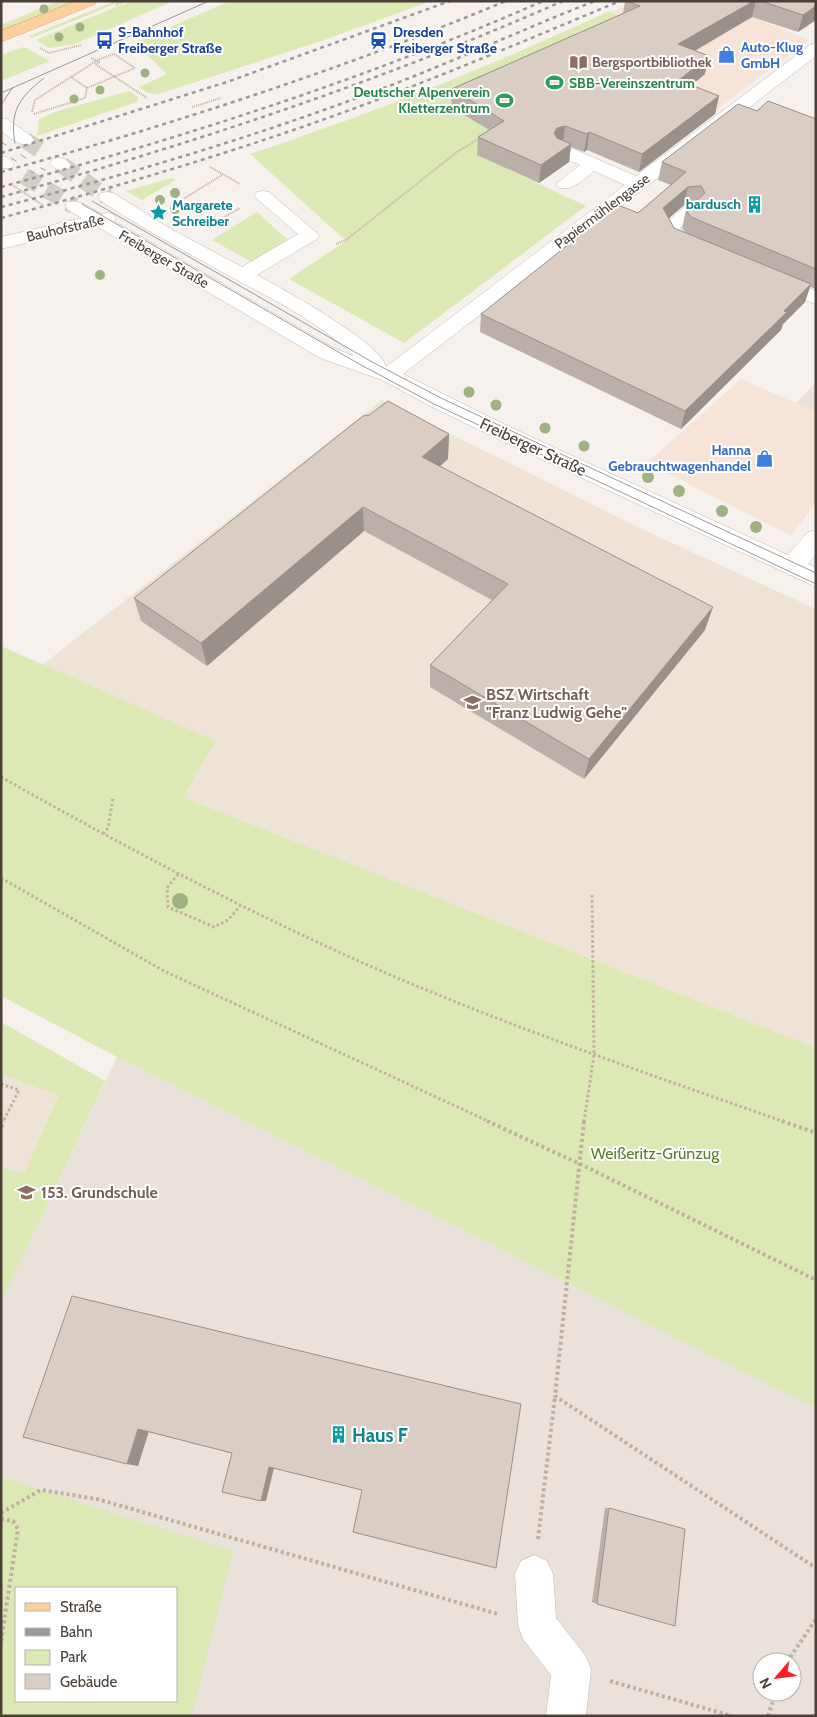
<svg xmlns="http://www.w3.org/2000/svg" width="817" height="1717" font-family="Cabin,sans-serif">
<rect width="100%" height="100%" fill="#f6f1ec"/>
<g fill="#e9e1da" fill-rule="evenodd">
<polygon points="816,382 816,412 796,403"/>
<path d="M117 1057 816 1408V1716H1V1303ZM16 1588H176V1701H16ZM762 1662H792V1692H762Z"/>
</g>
<g fill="#f6e4d8">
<polygon points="638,1 714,1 809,40 692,129 623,18 611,12"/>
<polygon points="741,379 816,412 816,503 791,535 647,463"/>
</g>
<g fill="#eee3d6">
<polygon points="382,400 648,532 816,609 816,1048 183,797 216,741 42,665"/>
<polygon points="1,1022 105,1081 1,1303"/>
</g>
<g fill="#dce9b5" fill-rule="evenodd">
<polygon points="58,1 75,1 1,31 1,25"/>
<polygon points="115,1 122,1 32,38 29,36"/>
<polygon points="131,1 173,1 75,44 49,48 36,40"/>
<polygon points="230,1 431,1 324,40 159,94 148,93 139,87 167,74 134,43"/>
<path d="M609 11 623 18 554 107 478 155 586 206 404 343 289 279 346 241 250 154C372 113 492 66 609 11Z"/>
<polygon points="24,47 50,61 1,81 1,55"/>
<polygon points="129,91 138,97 137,102 37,136 39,119 58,111"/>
<polygon points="172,178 176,180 142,200 126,191"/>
<polygon points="257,212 289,241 253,263 212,240"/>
<polygon points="1,646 216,741 183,797 816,1048 816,1408 117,1057 1,996"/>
<polygon points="1,1022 105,1081 1,1303 1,1167 24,1174 59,1095 1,1074"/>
<path d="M1 1477 233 1551 192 1716H1ZM16 1588H176V1701H16Z"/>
</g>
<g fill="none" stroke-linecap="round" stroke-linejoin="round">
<g stroke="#d4cec8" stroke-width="17" stroke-dasharray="17 9" stroke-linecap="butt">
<polyline points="25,140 40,150"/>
<polyline points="62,165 107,197"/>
<polyline points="24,176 74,206"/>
</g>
<defs>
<g id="minor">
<path d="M816 43V56L403 374 512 428 788 555 808 532 816 530V554L808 564 816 568V587L496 438 432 407 382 380 320 358 96 226 1 249V237L82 218 68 210 65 206 68 202C80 199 90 208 101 214L107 213 113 214 116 218 114 221 334 348 354 356C320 323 275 300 233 278 188 253 143 229 101 201L98 197 101 193 107 192 113 193 171 229 242 267 298 234 254 196 257 192 263 191 269 192 319 235 317 239 257 275C281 288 383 344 386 367L625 185 594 171C584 179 573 191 559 188L556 184 580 165 557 155 554 151 557 147 563 146 569 147 636 176 810 45Z"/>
<path d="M1 118 7 119 31 136 34 140 31 144C19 147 11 138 1 131Z"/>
<polygon points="1,156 7,157 14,164 11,168 1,168"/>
<path d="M59 158 65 159 71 165 68 169C60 171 55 170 50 163L53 159Z"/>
<path d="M691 205 697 206 700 210 680 228C688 241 698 239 704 248L702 252C681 257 670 242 661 227L685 206Z"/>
<polygon points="774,275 816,291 816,304 767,285 764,281 767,277"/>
<polygon points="534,1555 547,1561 553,1574 556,1618 585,1655 591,1669 586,1716 546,1716 551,1675 523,1639 518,1625 515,1574 521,1561"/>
</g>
<polygon id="major" points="76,1 97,1 95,4 1,42 1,31"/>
</defs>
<use href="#minor" stroke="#c4b9b1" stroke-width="1"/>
<use href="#major" stroke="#e4a86c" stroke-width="1"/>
<g stroke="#c3af9f" stroke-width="2" stroke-dasharray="1 1" stroke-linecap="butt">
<polyline points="1,2 4,1"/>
<polyline points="116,5 125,1"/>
<polyline points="40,48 49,53 81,45"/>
<polyline points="91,58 100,62 95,64 147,98"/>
<polyline points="71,77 87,88"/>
<polyline points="192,107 221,98"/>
<polyline points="32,112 35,100 96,61"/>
<polyline points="34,114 85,98 87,88 135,68 114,54 97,60"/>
<polyline points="210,167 240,184"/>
<polyline points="14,186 44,206"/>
<polyline points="172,206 222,175"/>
<polyline points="209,226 240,208"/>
<polyline points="336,244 346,240 457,152 482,137"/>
</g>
<g stroke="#c3af9f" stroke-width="3" stroke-dasharray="2.5 2.5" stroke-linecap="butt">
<path d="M1 777C129 849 258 918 393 976 522 1031 654 1076 785 1122"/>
<polyline points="103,834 108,828 113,798"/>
<polyline points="178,874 167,888 168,907 214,927 228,920 240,906"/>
<polyline points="1,878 164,971 490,1122"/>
<polyline points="1,1084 19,1090 3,1122"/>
<polyline points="584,1122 594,1055 592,894"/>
</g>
<g stroke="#c3af9f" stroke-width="4" stroke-dasharray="3 3" stroke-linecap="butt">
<polyline points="487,1121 580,1164 816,1280"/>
<polyline points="584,1121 555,1396 816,1568"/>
<polyline points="782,1121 816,1133"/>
<polyline points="1,1127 4,1121"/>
<polyline points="1,1513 41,1490 97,1499 498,1614"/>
<polyline points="1,1519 13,1521 18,1529 1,1642"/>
<polyline points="538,1539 555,1396"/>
<polyline points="787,1662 816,1619"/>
<polyline points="610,1681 732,1716"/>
<polyline points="768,1716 776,1692"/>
</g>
<use href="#minor" fill="#fff" fill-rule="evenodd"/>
<use href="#major" fill="#fdcf9d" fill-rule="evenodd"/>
<g stroke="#9a9a9a" stroke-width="1">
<polyline points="1,93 209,1"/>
<polyline points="1,105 13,87"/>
<polyline points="1,142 6,145"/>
<path d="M15 143C9 111 20 97 44 78"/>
<polyline points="21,155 26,158"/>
<polyline points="11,158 16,161"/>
<polyline points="41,168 45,170"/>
<polyline points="31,171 34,173"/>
<polyline points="92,201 374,363 443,399 816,573"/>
<polyline points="82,204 361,365 434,404 816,584"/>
</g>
<g stroke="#9a9a9a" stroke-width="2.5" stroke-dasharray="4 4" stroke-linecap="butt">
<polyline points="1,153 227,82 450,1"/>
<path d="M1 172C173 124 341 70 506 1"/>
<path d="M1 187C188 136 366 79 543 1"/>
<path d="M1 197C195 143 379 82 563 1"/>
<path d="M1 207C130 174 257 136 381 89 453 62 523 29 595 1"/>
<path d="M1 218C104 190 207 160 308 125 414 88 517 44 620 1"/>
</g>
</g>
<g fill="#a0b182">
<circle cx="44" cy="9" r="4.5"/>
<circle cx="80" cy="27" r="4.5"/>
<circle cx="59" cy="37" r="4.5"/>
<circle cx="145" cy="73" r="4.5"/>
<circle cx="100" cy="90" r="4.5"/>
<circle cx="74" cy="99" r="4.5"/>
<circle cx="175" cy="193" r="5"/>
<circle cx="160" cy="200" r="5"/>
<circle cx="175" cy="209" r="5"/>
<circle cx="100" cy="275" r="5"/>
<circle cx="469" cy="392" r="5.5"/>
<circle cx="496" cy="405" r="5.5"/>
<circle cx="545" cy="428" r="5.5"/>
<circle cx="584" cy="446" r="5.5"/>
<circle cx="648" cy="477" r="6"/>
<circle cx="679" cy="491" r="6"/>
<circle cx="722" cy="511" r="6"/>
<circle cx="756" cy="527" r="6"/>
<circle cx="180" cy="901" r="8"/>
</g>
<g fill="#bbb0a9" fill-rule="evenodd">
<polygon points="625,1 816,1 816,20 798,32 752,17 695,51 705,74 691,85 719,96 715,114 639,172 587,150 584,152 571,147 569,162 539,183 477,155 478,137 489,130 451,107 452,89 623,14"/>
<path d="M757 111 816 119V289L810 287 805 302 783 324 781 330 681 429 480 332 481 314 638 213 671 185 658 180 662 162ZM693 204 686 210 682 228 685 232 674 228 669 218 684 205Z"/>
<polygon points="449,434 448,459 440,466 705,630 584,779 430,687 430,665 492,600 364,531 207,666 141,621 134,598"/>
<polygon points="605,1508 609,1508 597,1604 592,1602"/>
</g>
<g fill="#999089">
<polygon points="754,1 756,1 752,17 675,62 678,44"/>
<polygon points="816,6 816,20 798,32 803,15"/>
<polygon points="709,56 705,74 676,98 679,80"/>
<polygon points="719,96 715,114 639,172 642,154"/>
<polygon points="565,126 563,144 556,146 554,133 557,128"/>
<polygon points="589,132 587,150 584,152 587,134"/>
<polygon points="571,144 569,162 539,183 541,165"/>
<polygon points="688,187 684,205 660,226 663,208"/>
<polygon points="811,284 805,302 783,324 781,330 681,429 685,411"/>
<polygon points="449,434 448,459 422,482 422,457"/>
<polygon points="363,507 364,531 207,666 201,643"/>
<polygon points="713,607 705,630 584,779 589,759"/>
<polygon points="138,1429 149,1431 138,1466 127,1464"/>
<polygon points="269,1467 274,1468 266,1501 261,1501"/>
</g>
<g fill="#dacdc4" stroke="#999089">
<polygon points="627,1 754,1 678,44 709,56 679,80 719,96 642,154 589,132 587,134 565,126 557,128 554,133 557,138 571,144 541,165 478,137 504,121 452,89 640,6"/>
<polygon points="761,1 816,1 816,6 803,15"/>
<polygon points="768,101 816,119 816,269 691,217 686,210 705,193 701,186 688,187 663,208 674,228 811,284 784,311 787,312 685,411 481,314 618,205 638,213 686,172 662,162 738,104 757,111"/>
<polygon points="388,401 449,434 422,457 713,607 589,759 430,665 508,584 363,507 201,643 134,598 363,416 369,415"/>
<polygon points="72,1296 521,1404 496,1568 353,1532 362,1490 269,1467 261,1501 222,1492 232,1453 138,1429 127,1464 23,1437"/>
<polygon points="609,1508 685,1529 675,1626 597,1604"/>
</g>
<defs>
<symbol id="bus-bare" viewBox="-9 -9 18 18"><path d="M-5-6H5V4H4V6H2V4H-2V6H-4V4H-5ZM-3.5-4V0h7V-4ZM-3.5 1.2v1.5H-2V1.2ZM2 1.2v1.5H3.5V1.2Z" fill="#1a4fb4" stroke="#fff" stroke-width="2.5" paint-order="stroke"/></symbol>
<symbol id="station-bare" viewBox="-9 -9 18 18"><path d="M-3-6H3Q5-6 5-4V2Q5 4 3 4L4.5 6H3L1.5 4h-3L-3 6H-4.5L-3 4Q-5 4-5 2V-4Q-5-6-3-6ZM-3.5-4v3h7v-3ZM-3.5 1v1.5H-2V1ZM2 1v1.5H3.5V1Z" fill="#1a4fb4" stroke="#fff" stroke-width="2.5" paint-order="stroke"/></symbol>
<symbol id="shop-bare" viewBox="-9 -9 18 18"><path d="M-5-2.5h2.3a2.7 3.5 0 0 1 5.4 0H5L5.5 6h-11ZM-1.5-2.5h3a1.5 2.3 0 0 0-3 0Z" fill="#3f7fe0" stroke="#fff" stroke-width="2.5" paint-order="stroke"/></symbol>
<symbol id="library-bare" viewBox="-9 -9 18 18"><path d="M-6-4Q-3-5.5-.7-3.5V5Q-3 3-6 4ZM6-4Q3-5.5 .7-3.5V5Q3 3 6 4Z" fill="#8d6e63" stroke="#fff" stroke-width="2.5" paint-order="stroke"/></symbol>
<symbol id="stadium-bare" viewBox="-9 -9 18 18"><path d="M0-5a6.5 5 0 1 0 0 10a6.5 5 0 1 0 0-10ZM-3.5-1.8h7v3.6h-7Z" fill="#2e9e5b" stroke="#fff" stroke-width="2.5" paint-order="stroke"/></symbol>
<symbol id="building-bare" viewBox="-9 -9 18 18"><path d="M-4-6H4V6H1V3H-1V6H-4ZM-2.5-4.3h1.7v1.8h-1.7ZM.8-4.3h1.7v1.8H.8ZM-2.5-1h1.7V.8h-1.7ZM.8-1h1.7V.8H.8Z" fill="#0f9aa8" stroke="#fff" stroke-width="2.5" paint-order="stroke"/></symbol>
<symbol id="sight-bare" viewBox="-9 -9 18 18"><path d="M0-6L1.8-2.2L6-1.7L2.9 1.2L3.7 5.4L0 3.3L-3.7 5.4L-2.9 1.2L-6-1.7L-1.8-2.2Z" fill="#0f9aa8" stroke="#fff" stroke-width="2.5" paint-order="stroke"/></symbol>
<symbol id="school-bare" viewBox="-9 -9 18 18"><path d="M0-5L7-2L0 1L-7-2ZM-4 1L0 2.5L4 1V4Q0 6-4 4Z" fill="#8d6e63" stroke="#fff" stroke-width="2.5" paint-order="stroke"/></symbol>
</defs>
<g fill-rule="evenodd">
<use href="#bus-bare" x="92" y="28" width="25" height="25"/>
<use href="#station-bare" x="366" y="28" width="25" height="25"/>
<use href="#shop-bare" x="714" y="42" width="25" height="25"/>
<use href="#library-bare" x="566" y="50" width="25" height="25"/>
<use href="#stadium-bare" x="542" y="70" width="25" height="25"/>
<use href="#stadium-bare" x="492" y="88" width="25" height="25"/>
<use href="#building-bare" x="742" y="192" width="25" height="25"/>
<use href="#sight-bare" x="146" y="200" width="25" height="25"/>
<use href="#shop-bare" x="752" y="446" width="25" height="25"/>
<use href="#school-bare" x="460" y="690" width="25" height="25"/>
<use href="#school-bare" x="14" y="1180" width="25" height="25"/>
<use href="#building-bare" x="326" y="1422" width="25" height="25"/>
</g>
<g text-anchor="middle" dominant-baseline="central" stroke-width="4" stroke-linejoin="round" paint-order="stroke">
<g font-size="14" font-weight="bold" fill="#164399" stroke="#fff" text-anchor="start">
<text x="118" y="32">S-Bahnhof<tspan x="118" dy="16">Freiberger Straße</tspan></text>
<text x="393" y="32">Dresden<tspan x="393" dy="16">Freiberger Straße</tspan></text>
</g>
<g font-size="14" font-weight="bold" fill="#366cbe" stroke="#fff" text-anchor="start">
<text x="741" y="47">Auto-Klug<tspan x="741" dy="16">GmbH</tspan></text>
<text x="751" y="450" text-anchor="end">Hanna<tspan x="751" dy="16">Gebrauchtwagenhandel</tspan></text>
</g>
<g font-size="14" font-weight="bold" fill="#785e54" stroke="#fff" text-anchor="start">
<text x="592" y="62">Bergsportbibliothek</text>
</g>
<g font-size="14" font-weight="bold" fill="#27864d" stroke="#fff" text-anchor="start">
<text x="569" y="83">SBB-Vereinszentrum</text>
<text x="490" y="92" text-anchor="end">Deutscher Alpenverein<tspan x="490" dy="16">Kletterzentrum</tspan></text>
</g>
<g font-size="14" font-weight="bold" fill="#0d838f" stroke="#fff" text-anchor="end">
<text x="741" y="204">bardusch</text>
<text x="172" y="205" text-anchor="start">Margarete<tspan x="172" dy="16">Schreiber</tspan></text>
</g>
<g font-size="14" fill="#4a4039" stroke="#fff">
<text transform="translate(602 211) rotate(-37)">Papiermühlengasse</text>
<text transform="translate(65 228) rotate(-13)">Bauhofstraße</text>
<text transform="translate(164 259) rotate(30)">Freiberger Straße</text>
</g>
<g font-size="16" fill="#4a4039" stroke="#fff">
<text transform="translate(533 447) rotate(25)">Freiberger Straße</text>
</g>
<g font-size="16" font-weight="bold" fill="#785e54" stroke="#fff" text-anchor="start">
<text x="486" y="694">BSZ Wirtschaft<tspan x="486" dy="18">"Franz Ludwig Gehe"</tspan></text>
<text x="41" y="1192">153. Grundschule</text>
</g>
<g font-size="16" fill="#5a7d2b" stroke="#fff">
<text x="655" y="1153">Weißeritz-Grünzug</text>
</g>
<g font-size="19" font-weight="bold" fill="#0d838f" stroke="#fff" text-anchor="start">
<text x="352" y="1435">Haus F</text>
</g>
</g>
<rect width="817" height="1717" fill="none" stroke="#4a4039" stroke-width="5"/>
<rect x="15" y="1587" width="162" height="115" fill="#ffffff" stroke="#b7b3b0"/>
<rect x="25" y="1603" width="25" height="8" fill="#fdcf9d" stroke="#b7b3b0"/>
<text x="60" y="1612" font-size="15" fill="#4a4039">Straße</text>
<rect x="25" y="1628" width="25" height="8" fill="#9a9a9a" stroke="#b7b3b0"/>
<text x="60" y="1637" font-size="15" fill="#4a4039">Bahn</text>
<rect x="25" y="1650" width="25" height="15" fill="#dce9b5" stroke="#b7b3b0"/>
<text x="60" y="1662" font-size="15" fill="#4a4039">Park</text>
<rect x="25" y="1674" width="25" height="15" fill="#dacdc4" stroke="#b7b3b0"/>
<text x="60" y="1687" font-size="15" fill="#4a4039">Gebäude</text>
<g transform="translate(777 1677) rotate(242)"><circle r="24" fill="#ffffff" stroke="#b7b3b0"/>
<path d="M0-4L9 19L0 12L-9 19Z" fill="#f8202a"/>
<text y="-8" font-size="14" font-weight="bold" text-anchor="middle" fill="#4a4039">N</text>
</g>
</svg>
